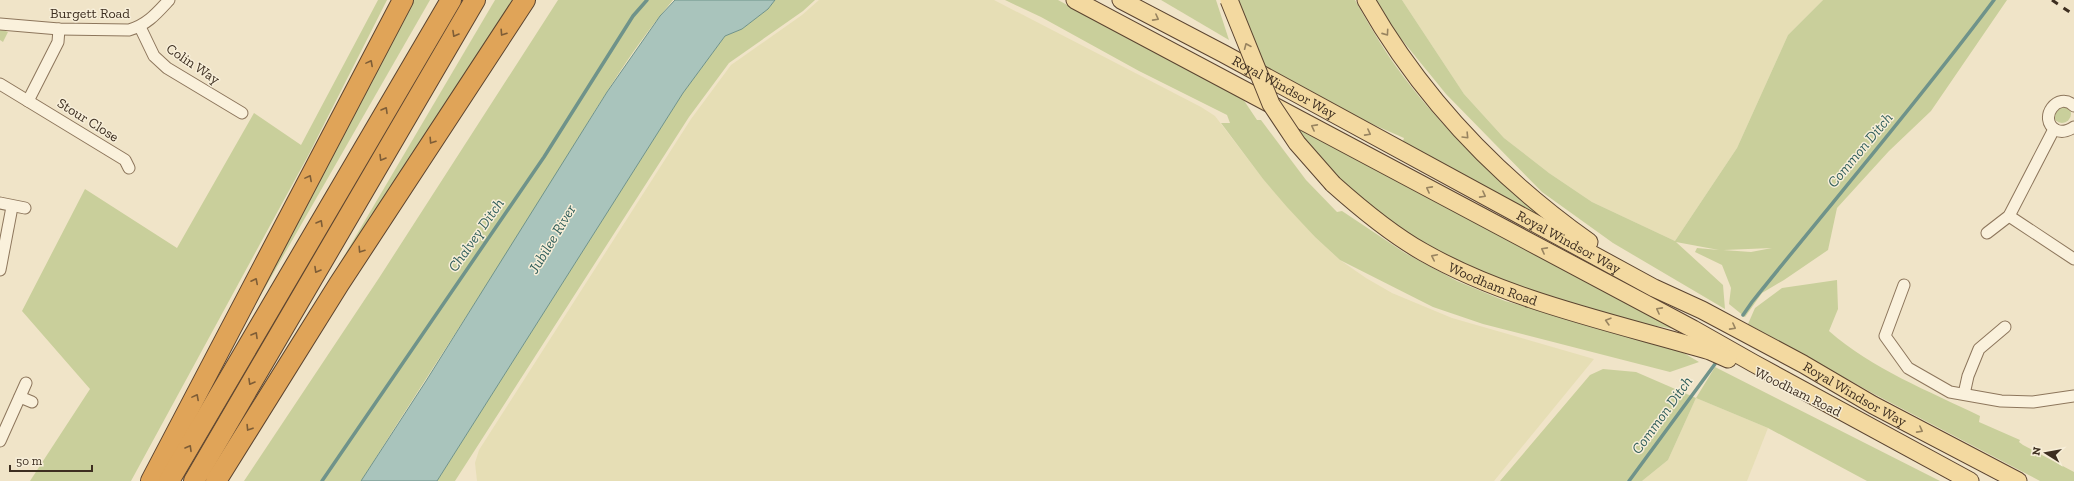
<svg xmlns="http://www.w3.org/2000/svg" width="2074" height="481" font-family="'Zilla Slab',serif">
<rect width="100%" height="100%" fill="#f0e4c8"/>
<g fill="#e6deb5">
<polygon points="819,0 994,0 1201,107 1215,116 1263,179 1315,237 1340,260 1366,278 1392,293 1452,318 1594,359 1494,481 477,481 475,463 479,450 691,119 731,65 802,15"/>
<polygon points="1402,0 1823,0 1788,35 1737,148 1675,241 1592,202 1549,173 1504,138 1464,94"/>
<polygon points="1696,398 1768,428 1747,481 1642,481 1668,460"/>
</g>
<g fill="#c9cf9b" fill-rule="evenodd">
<polygon points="378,0 387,0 309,154 131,481 30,481 90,389 22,311 85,189 177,248 254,113 301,145"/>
<polygon points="410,0 430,0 231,347"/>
<polygon points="495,0 517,0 284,358"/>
<path d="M558 0H673C622 60 583 132 541 199 482 293 420 387 361 481H244L379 278Z"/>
<polygon points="775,0 815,0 803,11 729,63 689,117 455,481 437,481 683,93 725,36 742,29 768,9"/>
<polygon points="1005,0 1058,0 1243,99 1257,120 1261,120 1306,180 1337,212 1342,211 1405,253 1457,281 1505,301 1677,349 1699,362 1670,372 1483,324 1433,307 1340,260 1315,237 1287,207 1263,179 1221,123 1230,123 1227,115 1139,71 1041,17"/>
<polygon points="1161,0 1216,0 1229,40"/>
<path d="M1233 0H1355C1366 19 1377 39 1390 58 1434 122 1493 176 1553 226L1402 144 1404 138 1349 114 1260 67Z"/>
<path d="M1372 0H1402L1464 94 1504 138 1549 173 1592 202 1675 241 1737 148 1788 35 1823 0H2007L1931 111 1889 151 1837 208 1828 250 1784 280 1762 293 1745 317 1729 304 1731 288 1722 265 1695 252 1697 248 1719 250 1676 242 1723 285 1725 309 1613 243 1542 192 1446 94 1376 8ZM1772 248 1751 252 1723 250H1724Z"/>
<polygon points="0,29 8,32 3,42 0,40"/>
<circle cx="2062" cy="114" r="9"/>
<polygon points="1290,125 1327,140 1681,330 1638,323 1571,306 1456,265 1363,209"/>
<path d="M1837 280 1838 309 1829 331C1872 369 1929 391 1980 416L1979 422 2020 440 2019 442 2023 445 2074 472V481H2040L1874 394 1748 324 1755 308 1782 288Z"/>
<polygon points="1715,367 1940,481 1867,481 1768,428 1696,398 1668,460 1642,481 1500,481 1590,375 1603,369 1636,372 1696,398"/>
</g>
<polygon fill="#a9c4bc" stroke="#6f938a" points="675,0 775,0 768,9 742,29 725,36 683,93 437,481 361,481 426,381 607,92 660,16"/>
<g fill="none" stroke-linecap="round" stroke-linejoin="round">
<g stroke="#6f938a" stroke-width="3.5">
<path d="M1743 315 1752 302C1833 201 1917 103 1994 0"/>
<polyline points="322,481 544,157 633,16 647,0"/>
<polyline points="1629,481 1715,364"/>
</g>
<defs>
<g id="street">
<path d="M0 24 59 29 129 30C147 25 157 13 169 0"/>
<polyline points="140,27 154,56 167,68 242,113"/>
<polyline points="0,84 125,160 129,168"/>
<polyline points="28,101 58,42 59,29"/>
<path d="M2074 106C2058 90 2037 119 2056 130 2062 133 2068 131 2074 127"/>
<polyline points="0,203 25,208"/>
<polyline points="2009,216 2074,259"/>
<polyline points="1987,233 2009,216 2054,129"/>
<polyline points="0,270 12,207"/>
<polyline points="1904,285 1885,336 1908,368 1950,392 2001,401 2033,402 2074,396"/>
<polyline points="1964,394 1968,376 1979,349 2005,327"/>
<polyline points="20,397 32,402"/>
<polyline points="0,441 26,383"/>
</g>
<g id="primary">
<polyline points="1075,0 1693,329 1753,363 1970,481"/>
<path id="s1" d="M1121 0 1224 54 1654 288 1702 310 1803 364 1873 405 2018 481"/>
<path d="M1366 0C1421 97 1499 178 1589 242"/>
<path id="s2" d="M1333 184C1361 209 1391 234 1423 252 1509 301 1615 323 1710 351L1728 359"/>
</g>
<g id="highway">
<polyline points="151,481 403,0"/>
<polyline points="169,481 451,0"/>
<polyline points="194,481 475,0"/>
<polyline points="216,481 339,284 525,0"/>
</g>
</defs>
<use href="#street" stroke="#8d765c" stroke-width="13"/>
<use href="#primary" stroke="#5b4430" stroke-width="19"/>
<use href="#highway" stroke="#5b4430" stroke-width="22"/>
<use href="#street" stroke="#faf1dc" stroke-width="11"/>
<use href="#primary" stroke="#f3d9a0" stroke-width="17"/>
<use href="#highway" stroke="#e0a458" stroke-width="20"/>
<polyline stroke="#3d2e20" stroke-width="3" stroke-dasharray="7 7" stroke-linecap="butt" points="2052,0 2074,15"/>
<defs>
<polyline id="primary-bridge" points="1229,0 1271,104 1297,143 1333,184"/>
</defs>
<use href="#primary-bridge" stroke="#5b4430" stroke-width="19" stroke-linecap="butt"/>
<use href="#primary-bridge" stroke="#f3d9a0" stroke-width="17"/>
</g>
<defs><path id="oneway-chevron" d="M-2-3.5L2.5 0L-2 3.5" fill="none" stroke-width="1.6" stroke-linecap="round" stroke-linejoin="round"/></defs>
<g stroke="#988460">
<use href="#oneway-chevron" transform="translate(1156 18) rotate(28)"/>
<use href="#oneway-chevron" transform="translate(1386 33) rotate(55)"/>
<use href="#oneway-chevron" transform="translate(1247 46) rotate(-113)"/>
<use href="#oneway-chevron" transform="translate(1314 127) rotate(-152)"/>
<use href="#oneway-chevron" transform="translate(1368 133) rotate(28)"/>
<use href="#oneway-chevron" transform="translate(1466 136) rotate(46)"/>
<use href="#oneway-chevron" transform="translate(1429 189) rotate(-152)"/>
<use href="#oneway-chevron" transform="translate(1483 195) rotate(28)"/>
<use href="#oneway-chevron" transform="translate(1544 250) rotate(-152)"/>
<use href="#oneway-chevron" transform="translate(1434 257) rotate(-154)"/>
<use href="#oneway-chevron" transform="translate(1659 310) rotate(-152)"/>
<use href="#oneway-chevron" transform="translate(1608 321) rotate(-164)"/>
<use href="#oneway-chevron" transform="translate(1733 327) rotate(28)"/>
<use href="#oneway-chevron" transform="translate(1920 430) rotate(28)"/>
</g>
<g stroke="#7e5d36">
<use href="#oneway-chevron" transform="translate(503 33) rotate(123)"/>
<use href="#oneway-chevron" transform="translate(455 34) rotate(120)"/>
<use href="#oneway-chevron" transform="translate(370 63) rotate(-62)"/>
<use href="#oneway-chevron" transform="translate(385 110) rotate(-60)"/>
<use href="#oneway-chevron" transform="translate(432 141) rotate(123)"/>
<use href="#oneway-chevron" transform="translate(382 158) rotate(121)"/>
<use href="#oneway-chevron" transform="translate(309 178) rotate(-62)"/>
<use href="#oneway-chevron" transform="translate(320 223) rotate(-60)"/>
<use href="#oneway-chevron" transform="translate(361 250) rotate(123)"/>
<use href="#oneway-chevron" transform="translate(317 270) rotate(120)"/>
<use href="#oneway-chevron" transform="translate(255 281) rotate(-63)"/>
<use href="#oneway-chevron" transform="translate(255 335) rotate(-60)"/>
<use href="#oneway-chevron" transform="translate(251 382) rotate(120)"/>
<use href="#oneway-chevron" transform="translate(196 397) rotate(-62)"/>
<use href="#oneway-chevron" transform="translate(249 428) rotate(122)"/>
<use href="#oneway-chevron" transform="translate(189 448) rotate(-60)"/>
</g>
<g text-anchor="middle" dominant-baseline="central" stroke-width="3" stroke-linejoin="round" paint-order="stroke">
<g font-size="14" fill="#3d2e20" stroke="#f7eed8">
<text x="90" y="13">Burgett Road</text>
<text transform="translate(193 64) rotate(34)">Colin Way</text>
<text stroke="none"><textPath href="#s1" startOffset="185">Royal Windsor Way</textPath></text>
<text transform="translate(88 120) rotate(32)">Stour Close</text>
<text stroke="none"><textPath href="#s1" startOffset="509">Royal Windsor Way</textPath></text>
<text stroke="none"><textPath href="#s2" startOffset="190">Woodham Road</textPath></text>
<text transform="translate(1798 392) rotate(26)">Woodham Road</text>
<text stroke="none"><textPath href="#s1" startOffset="833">Royal Windsor Way</textPath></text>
</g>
<g font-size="15" font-style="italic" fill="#2f5d5a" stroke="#f7eed8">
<text transform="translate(1860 150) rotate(-50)">Common Ditch</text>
<text transform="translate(476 235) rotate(-55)">Chalvey Ditch</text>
<text transform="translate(552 239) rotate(-59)">Jubilee River</text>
<text transform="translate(1662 415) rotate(-54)">Common Ditch</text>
</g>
</g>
<g transform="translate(2046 453) rotate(281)" stroke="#f7eed8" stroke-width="3" paint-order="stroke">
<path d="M0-3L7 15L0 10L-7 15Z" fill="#3d2e20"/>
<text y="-6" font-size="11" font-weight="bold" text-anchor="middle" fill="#3d2e20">N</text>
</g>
<path d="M10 465v6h82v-6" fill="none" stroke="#3d2e20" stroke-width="2"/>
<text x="16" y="465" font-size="12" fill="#3d2e20" stroke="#f7eed8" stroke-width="3" paint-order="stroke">50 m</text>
</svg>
